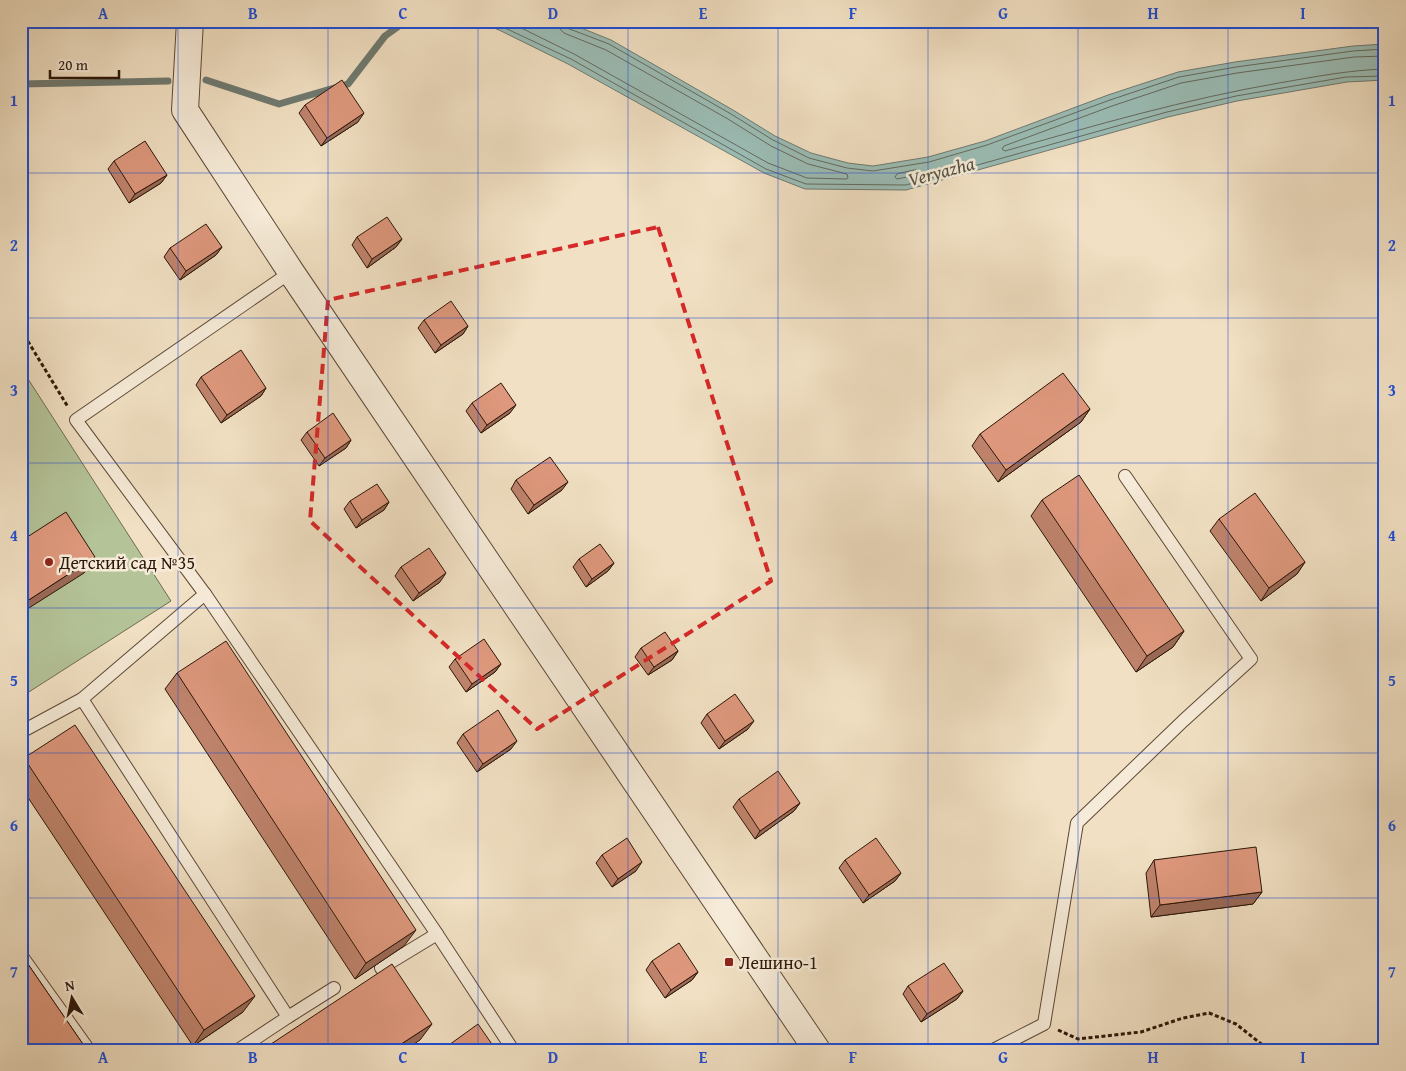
<svg xmlns="http://www.w3.org/2000/svg" width="1406" height="1071" font-family="'Gentium Book Plus',serif">
<rect width="100%" height="100%" fill="#f1e0c3"/>
<filter id="stains"><feTurbulence type="fractalNoise" baseFrequency=".004" numOctaves="4"/><feColorMatrix values="0 0 0 0 .2 0 0 0 0 .09 0 0 0 0 .02 0 0 0 .5 -.17"/></filter>
<radialGradient id="worn" r=".72"><stop offset=".6" stop-color="#630" stop-opacity="0"/><stop offset="1" stop-color="#630" stop-opacity=".3"/></radialGradient>
<polygon fill="#b4c398" stroke="#706c50" points="21,368 171,601 21,697"/>
<polygon fill="#9bbdb6" stroke="#6f7a70" points="476,21 564,21 611,40 733,110 775,136 811,153 848,163 873,166 928,157 985,141 1108,95 1178,72 1235,62 1353,46 1385,44 1385,80 1347,82 1237,101 1168,117 906,190 805,189 764,173 568,64 499,30"/>
<g fill="none" stroke-linecap="round" stroke-linejoin="round">
<g stroke="#646a5e" stroke-width="1">
<polyline points="490,21 571,59 766,169 806,184 906,185 1167,112 1236,96 1346,77 1385,76"/>
<polyline points="507,21 574,54 768,163 807,178 846,179 848,178 847,174 808,164 771,146 728,119 606,50 564,33 559,28 558,21"/>
<polyline points="564,21 567,28 609,44 731,114 773,140 809,158 847,168 873,171 929,162 987,145 1110,100 1179,77 1236,67 1353,51 1385,49"/>
<path d="M1385 56 1354 57 1237 73 1181 83 1112 106 1004 146 1002 149 1005 151C1096 125 1186 99 1279 83 1314 77 1349 70 1385 69"/>
<polygon points="916,170 918,173 917,175 897,179 895,177 897,174"/>
</g>
<g stroke="#6f7a70" stroke-width="7">
<polyline points="206,80 279,104 348,84 385,36 406,21"/>
<polyline points="21,84 168,81"/>
</g>
<defs>
<g id="lane">
<polyline points="205,594 437,934"/>
<polyline points="82,699 288,1017 238,1050"/>
<polyline points="21,732 82,699 205,594 76,420 291,272"/>
<polyline points="21,955 89,1050"/>
<polyline points="381,968 437,934 513,1050"/>
<polyline points="288,1017 334,988"/>
<polyline points="993,1050 1044,1024 1077,823 1183,721 1251,659 1125,476"/>
</g>
<polyline id="street" points="190,21 185,110 291,272 817,1050"/>
</defs>
<use href="#lane" stroke="#5d4836" stroke-width="14"/>
<use href="#street" stroke="#5d4836" stroke-width="28"/>
<g stroke="#2c1607" stroke-width="3" stroke-dasharray="4 2.5" stroke-linecap="butt">
<polyline points="21,330 68,407"/>
<polyline points="1058,1030 1078,1039 1141,1032 1183,1018 1209,1013 1236,1024 1269,1050"/>
</g>
<use href="#lane" stroke="#f6ebd8" stroke-width="12"/>
<use href="#street" stroke="#f6ebd8" stroke-width="26"/>
</g>
<g fill="#bf836c" stroke="#2c1607">
<polygon points="305,105 358,122 321,146 299,113"/>
<polygon points="114,161 167,175 161,183 129,203 108,169"/>
<polygon points="357,237 402,239 396,247 367,268 352,245"/>
<polygon points="222,247 216,255 180,280 164,257 170,248"/>
<polygon points="424,320 468,326 463,334 435,353 418,328"/>
<polygon points="201,377 266,388 261,396 221,423 196,385"/>
<polygon points="472,403 510,413 481,433 466,411"/>
<polygon points="1090,409 1081,422 998,482 972,446 980,434"/>
<polygon points="307,432 351,440 346,448 319,466 301,440"/>
<polygon points="516,480 562,490 528,514 511,489"/>
<polygon points="1042,500 1184,631 1173,647 1136,672 1031,516"/>
<polygon points="350,501 389,502 384,510 356,528 344,509"/>
<polygon points="1219,519 1305,562 1297,574 1261,601 1210,531"/>
<polygon points="579,559 614,563 608,571 586,587 573,567"/>
<polygon points="401,567 440,582 413,601 395,576"/>
<polygon points="641,648 678,651 672,660 648,675 635,657"/>
<polygon points="455,659 501,664 495,672 466,692 449,667"/>
<polygon points="177,673 404,946 355,979 165,689"/>
<polygon points="707,714 748,729 719,749 701,723"/>
<polygon points="463,734 511,749 477,772 457,743"/>
<polygon points="24,758 243,1012 193,1046 21,787 21,763"/>
<polygon points="739,799 800,803 794,811 755,839 733,807"/>
<polygon points="602,855 636,871 612,887 596,863"/>
<polygon points="845,860 901,873 895,881 863,903 839,868"/>
<polygon points="1154,860 1262,892 1253,904 1151,917 1146,873"/>
<polygon points="21,954 87,1050 21,1050"/>
<polygon points="652,961 698,972 692,980 665,998 646,970"/>
<polygon points="908,986 963,991 957,999 921,1022 903,994"/>
</g>
<g fill="#9b6a58" stroke="#2c1607">
<polygon points="364,113 358,122 321,146 327,138"/>
<polygon points="167,175 161,183 129,203 135,194"/>
<polygon points="402,239 396,247 367,268 372,259"/>
<polygon points="222,247 216,255 180,280 186,271"/>
<polygon points="468,326 463,334 435,353 441,345"/>
<polygon points="266,388 261,396 221,423 227,415"/>
<polygon points="516,405 510,413 481,433 487,425"/>
<polygon points="1090,409 1081,422 998,482 1006,470"/>
<polygon points="351,440 346,448 319,466 325,458"/>
<polygon points="568,482 562,490 528,514 534,505"/>
<polygon points="389,502 384,510 356,528 362,520"/>
<polygon points="95,557 84,573 21,613 21,605"/>
<polygon points="1305,562 1297,574 1261,601 1269,588"/>
<polygon points="614,563 608,571 586,587 592,579"/>
<polygon points="446,573 440,582 413,601 419,593"/>
<polygon points="1184,631 1173,647 1136,672 1147,656"/>
<polygon points="678,651 672,660 648,675 654,667"/>
<polygon points="501,664 495,672 466,692 472,684"/>
<polygon points="754,721 748,729 719,749 725,741"/>
<polygon points="517,741 511,749 477,772 483,764"/>
<polygon points="800,803 794,811 755,839 760,831"/>
<polygon points="642,862 636,871 612,887 618,879"/>
<polygon points="901,873 895,881 863,903 869,895"/>
<polygon points="1262,892 1253,904 1151,917 1160,905"/>
<polygon points="416,930 404,946 355,979 366,963"/>
<polygon points="698,972 692,980 665,998 671,990"/>
<polygon points="963,991 957,999 921,1022 927,1014"/>
<polygon points="255,996 243,1012 193,1046 204,1030"/>
<polygon points="432,1024 420,1040 405,1050 392,1050"/>
</g>
<g fill="#de987d" stroke="#2c1607">
<polygon points="342,80 364,113 327,138 305,105"/>
<polygon points="145,141 167,175 135,194 114,161"/>
<polygon points="387,217 402,239 372,259 357,237"/>
<polygon points="206,224 222,247 186,271 170,248"/>
<polygon points="451,301 468,326 441,345 424,320"/>
<polygon points="241,350 266,388 227,415 201,377"/>
<polygon points="1063,373 1090,409 1006,470 980,434"/>
<polygon points="501,383 516,405 487,425 472,403"/>
<polygon points="333,413 351,440 325,458 307,432"/>
<polygon points="550,457 568,482 534,505 516,480"/>
<polygon points="1079,475 1184,631 1147,656 1042,500"/>
<polygon points="377,484 389,502 362,520 350,501"/>
<polygon points="1255,493 1305,562 1269,588 1219,519"/>
<polygon points="66,512 95,557 21,605 21,541"/>
<polygon points="600,544 614,563 592,579 579,559"/>
<polygon points="429,548 446,573 419,593 401,567"/>
<polygon points="665,632 678,651 654,667 641,648"/>
<polygon points="484,639 501,664 472,684 455,659"/>
<polygon points="226,641 416,930 366,963 177,673"/>
<polygon points="735,694 754,721 725,741 707,714"/>
<polygon points="498,710 517,741 483,764 463,734"/>
<polygon points="75,725 255,996 204,1030 24,758"/>
<polygon points="778,771 800,803 760,831 739,799"/>
<polygon points="627,838 642,862 618,879 602,855"/>
<polygon points="876,838 901,873 869,895 845,860"/>
<polygon points="1256,847 1262,892 1160,905 1154,860"/>
<polygon points="679,943 698,972 671,990 652,961"/>
<polygon points="21,954 87,1050 28,1050 21,1040"/>
<polygon points="944,963 963,991 927,1014 908,986"/>
<polygon points="392,964 432,1024 392,1050 262,1050"/>
<polygon points="478,1024 496,1050 442,1050"/>
</g>
<path fill="none" stroke="#d62828" stroke-width="4" stroke-dasharray="10 6" stroke-linejoin="round" d="M658 227 771 581 537 729 310 521 328 300Z"/>
<path fill="none" stroke="#1d4ed8" stroke-width="1" stroke-opacity="0.55" d="M178 21V1050M328 21V1050M478 21V1050M628 21V1050M778 21V1050M928 21V1050M1078 21V1050M1228 21V1050M21 173H1385M21 318H1385M21 463H1385M21 608H1385M21 753H1385M21 898H1385"/>
<g fill="#8f2418" stroke="#f6ebd8" stroke-width="2">
<circle cx="49" cy="562" r="5"/>
<rect x="724" y="957" width="10" height="10" rx="2.5"/>
</g>
<g text-anchor="middle" dominant-baseline="central" stroke-width="5" stroke-linejoin="round" paint-order="stroke">
<g font-size="18" fill="#2c1607" stroke="#f6ebd8" text-anchor="start">
<text x="59" y="562">Детский сад №35</text>
<text x="739" y="962">Лешино-1</text>
</g>
<g font-size="19" font-style="italic" fill="#535044" stroke="#f6ebd8">
<text transform="translate(941 171) rotate(-15)">Veryazha</text>
</g>
</g>
<rect width="1406" height="1071" fill="none" stroke="#f1e0c3" stroke-width="55"/>
<g transform="translate(72 998) rotate(350)" stroke="#f6ebd8" stroke-width="4" paint-order="stroke">
<path d="M0-4L9 19L0 12L-9 19Z" fill="#2c1607"/>
<text y="-8" font-size="14" font-weight="bold" text-anchor="middle" fill="#2c1607">N</text>
</g>
<path d="M50 70v8h69v-8" fill="none" stroke="#2c1607" stroke-width="2.5"/>
<text x="58" y="70" font-size="15" fill="#2c1607" stroke="#f6ebd8" stroke-width="4" paint-order="stroke">20 m</text>
<rect x="28" y="28" width="1350" height="1016" fill="none" stroke="#1d4ed8" stroke-width="2"/>
<g font-size="16" text-anchor="middle" font-weight="bold" fill="#1d4ed8">
<text x="103" y="19">A</text>
<text x="253" y="19">B</text>
<text x="403" y="19">C</text>
<text x="553" y="19">D</text>
<text x="703" y="19">E</text>
<text x="853" y="19">F</text>
<text x="1003" y="19">G</text>
<text x="1153" y="19">H</text>
<text x="1303" y="19">I</text>
<text x="14" y="106">1</text>
<text x="1392" y="106">1</text>
<text x="14" y="251">2</text>
<text x="1392" y="251">2</text>
<text x="14" y="396">3</text>
<text x="1392" y="396">3</text>
<text x="14" y="541">4</text>
<text x="1392" y="541">4</text>
<text x="14" y="686">5</text>
<text x="1392" y="686">5</text>
<text x="14" y="831">6</text>
<text x="1392" y="831">6</text>
<text x="14" y="977">7</text>
<text x="1392" y="977">7</text>
<text x="103" y="1063">A</text>
<text x="253" y="1063">B</text>
<text x="403" y="1063">C</text>
<text x="553" y="1063">D</text>
<text x="703" y="1063">E</text>
<text x="853" y="1063">F</text>
<text x="1003" y="1063">G</text>
<text x="1153" y="1063">H</text>
<text x="1303" y="1063">I</text>
</g>
<rect width="100%" height="100%" filter="url(#stains)"/>
<rect width="100%" height="100%" fill="url(#worn)"/>
</svg>
